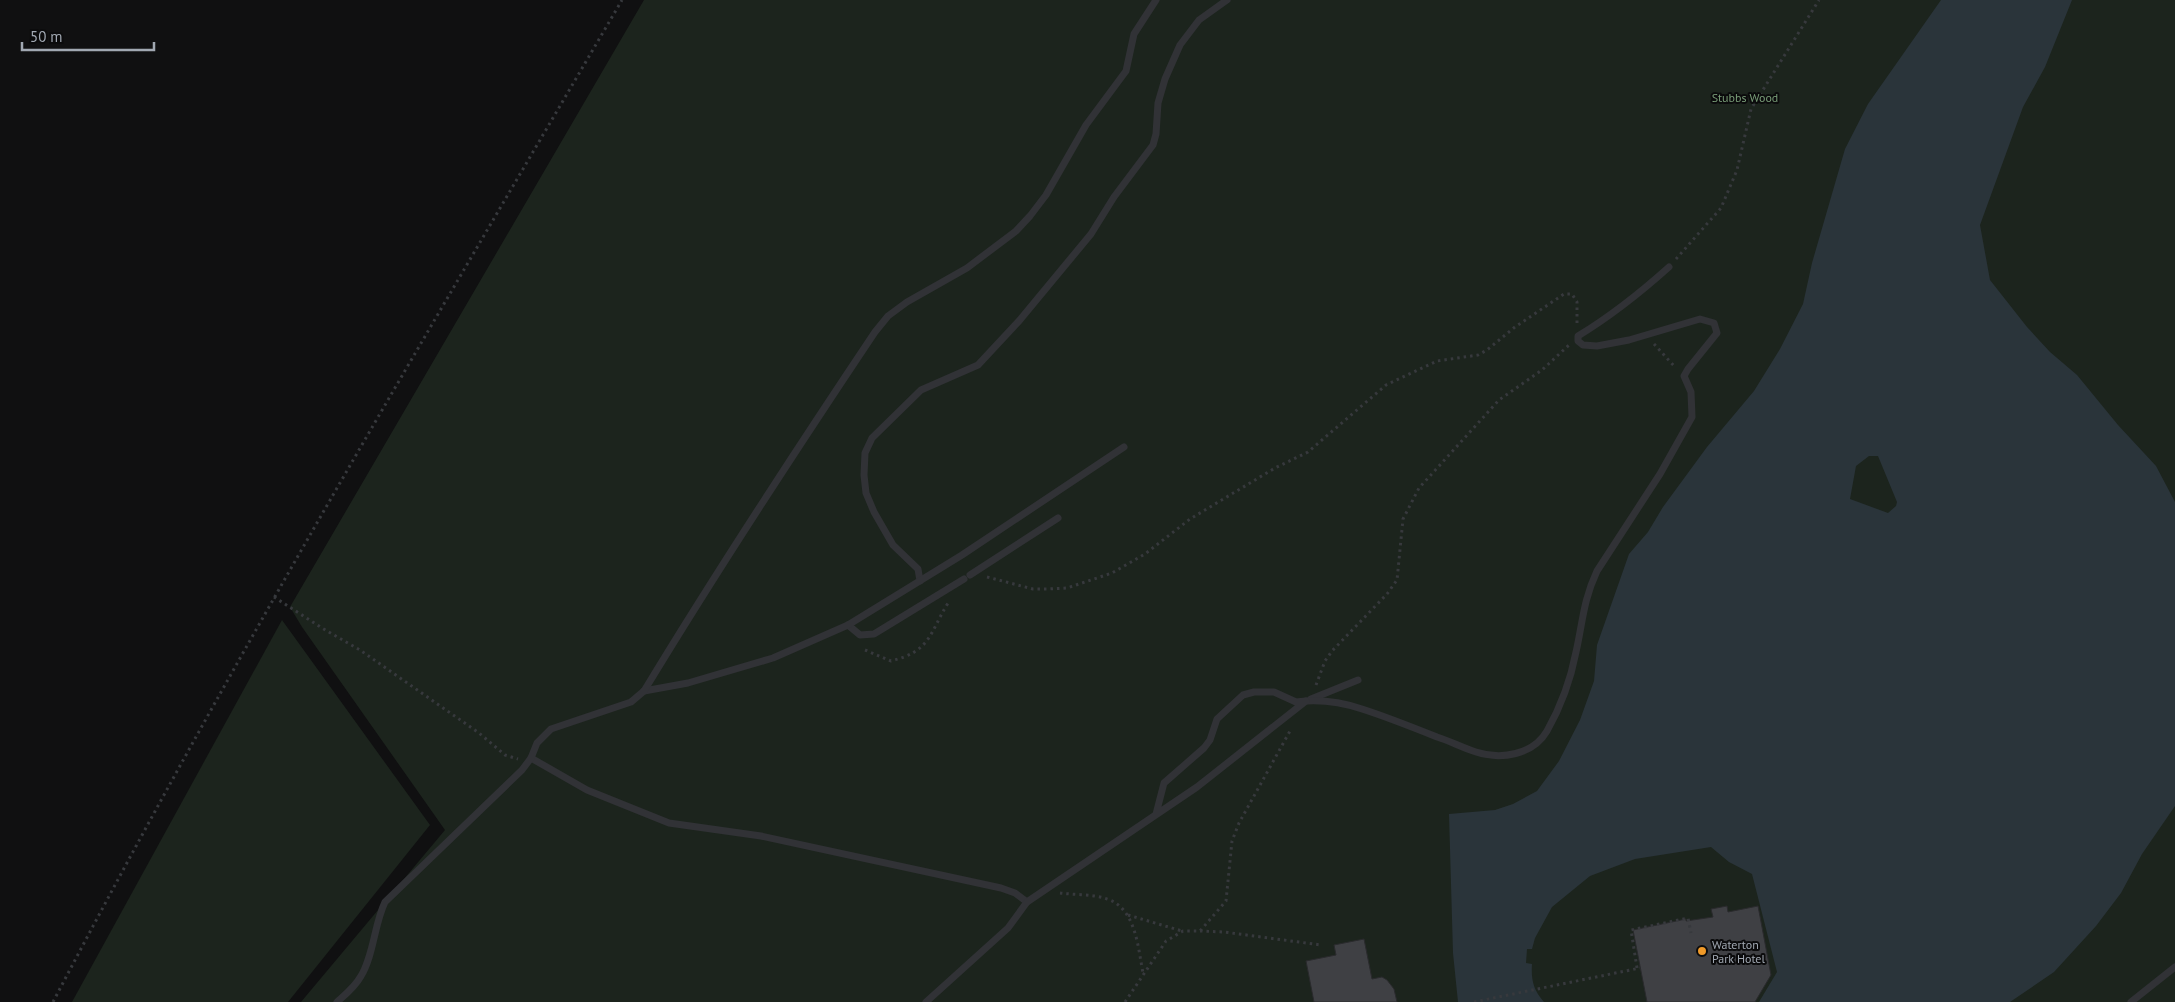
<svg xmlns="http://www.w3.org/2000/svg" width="2175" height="1002" font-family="'PT Sans',sans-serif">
<rect width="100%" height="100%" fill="#101011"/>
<g fill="#1c241d">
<polygon points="644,0 2175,0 2175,1002 301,1002 445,830 302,627 290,607"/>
<polygon points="282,620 430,825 288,1002 72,1002"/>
</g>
<path fill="#2a343a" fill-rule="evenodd" d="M1941 0H2072L2045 67 2023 107 1980 225 1990 280 2027 327 2050 352 2077 375 2118 425 2156 466 2175 502V806L2142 854 2121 893 2096 926 2054 972 2010 1002H1759L1777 972 1752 874 1729 862 1711 847 1635 859 1590 876 1552 907 1535 938 1532 949H1527L1526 963 1532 964C1531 979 1533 990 1544 1002H1458L1453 953 1449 814 1495 810 1513 804 1537 791 1559 761 1580 720 1594 681 1597 645 1629 554 1648 532 1663 507 1707 447 1754 391 1780 349 1803 304 1812 263 1845 149 1868 104ZM1869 456H1878L1897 502 1896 506 1888 513 1850 499 1856 466Z"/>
<g fill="#3f4044" stroke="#2a2a2d">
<polygon points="1727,906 1728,912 1758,906 1771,975 1755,1002 1647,1002 1633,930 1686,919 1686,921 1713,917 1711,909"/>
<polygon points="1364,939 1372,979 1382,977 1387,980 1394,989 1397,1002 1314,1002 1306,961 1336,955 1334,945"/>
</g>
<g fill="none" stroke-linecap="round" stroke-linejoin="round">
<g stroke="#37393d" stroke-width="3" stroke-dasharray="2.5 4" stroke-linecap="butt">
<polyline points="1676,259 1721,208 1737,170 1751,109 1819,0"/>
<polyline points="1654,344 1675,367"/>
<polyline points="987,577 1033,589 1048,589 1067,588 1112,573 1145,554 1190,519 1275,468 1308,452 1386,385 1437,361 1478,355 1487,350 1515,327 1564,294 1572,294 1577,302 1577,323"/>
<polyline points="274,597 322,628 360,650 479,733 505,755 518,759"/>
<path d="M865 650 891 661C931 651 929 634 948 603"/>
<polyline points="1316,685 1325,661 1332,651 1387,594 1397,580 1403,519 1419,488 1499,400 1542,370 1569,345"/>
<path d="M1060 893C1075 895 1093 894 1107 899 1136 908 1138 948 1143 973"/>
<polyline points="1128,915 1182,931"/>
<polyline points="1200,931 1224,932 1321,945"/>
<polyline points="1637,968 1631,930 1688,918 1691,933"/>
<path d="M53 1002C231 661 428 332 622 0"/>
<polyline points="1125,1002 1166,941 1183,931 1200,931 1226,901 1232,841 1239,823 1290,731"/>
<polyline points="1474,1002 1640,968"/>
</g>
<g stroke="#313236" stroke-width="7">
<polyline points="970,575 1058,518"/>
<polyline points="920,581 918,569 893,545 874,512 866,493 864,475 865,453 872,438 921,390 978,365 1019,321 1091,234 1114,197 1153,145 1156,134 1158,103 1165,79 1180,45 1199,20 1227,0"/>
<polyline points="848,625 860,635 874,634 964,579"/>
<polyline points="644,691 688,683 773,658 848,625 962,555 1124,447"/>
<polyline points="1311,699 1358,680"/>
<path d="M1306 701C1324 700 1344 703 1362 709 1387 717 1412 727 1437 737 1450 741 1463 748 1476 752 1501 760 1533 755 1547 731 1560 708 1571 678 1576 652 1583 621 1583 601 1597 571L1660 474 1692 417 1691 392 1684 376 1688 369 1717 333 1714 323 1700 319 1629 340 1597 346 1583 345 1578 341V336C1611 316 1640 293 1669 267"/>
<polyline points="531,758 587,790 669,823 761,836 1001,888 1015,893 1027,902"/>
<path d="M337 1002C346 994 355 987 361 976 374 954 374 925 385 902L522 770 531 758 537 743 551 729 631 702 644 691C718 569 796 450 875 332L888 316 907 302 967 268 1016 231 1030 216 1046 195 1086 125 1126 71 1134 34 1156 0"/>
<polyline points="926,1002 1008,928 1027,902 1197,787 1306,701 1296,702 1274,692 1254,692 1243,695 1217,719 1210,740 1204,748 1164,783 1156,814"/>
<polyline points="2131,1002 2175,967"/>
</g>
</g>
<circle fill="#f09a29" stroke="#0b0b0c" stroke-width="2" cx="1702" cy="951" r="5"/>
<g text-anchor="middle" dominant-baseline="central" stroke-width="4" stroke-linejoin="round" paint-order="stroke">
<g font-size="12" fill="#799d78" stroke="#0b0b0c">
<text x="1745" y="97">Stubbs Wood</text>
</g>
<g font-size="12" fill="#a1a8b2" stroke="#0b0b0c" text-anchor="start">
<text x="1712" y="944">Waterton<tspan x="1712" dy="14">Park Hotel</tspan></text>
</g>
</g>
<path d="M22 42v8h132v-8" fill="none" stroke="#a1a8b2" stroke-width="2.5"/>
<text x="30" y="42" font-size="15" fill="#a1a8b2" stroke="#0b0b0c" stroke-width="4" paint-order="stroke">50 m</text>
</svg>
